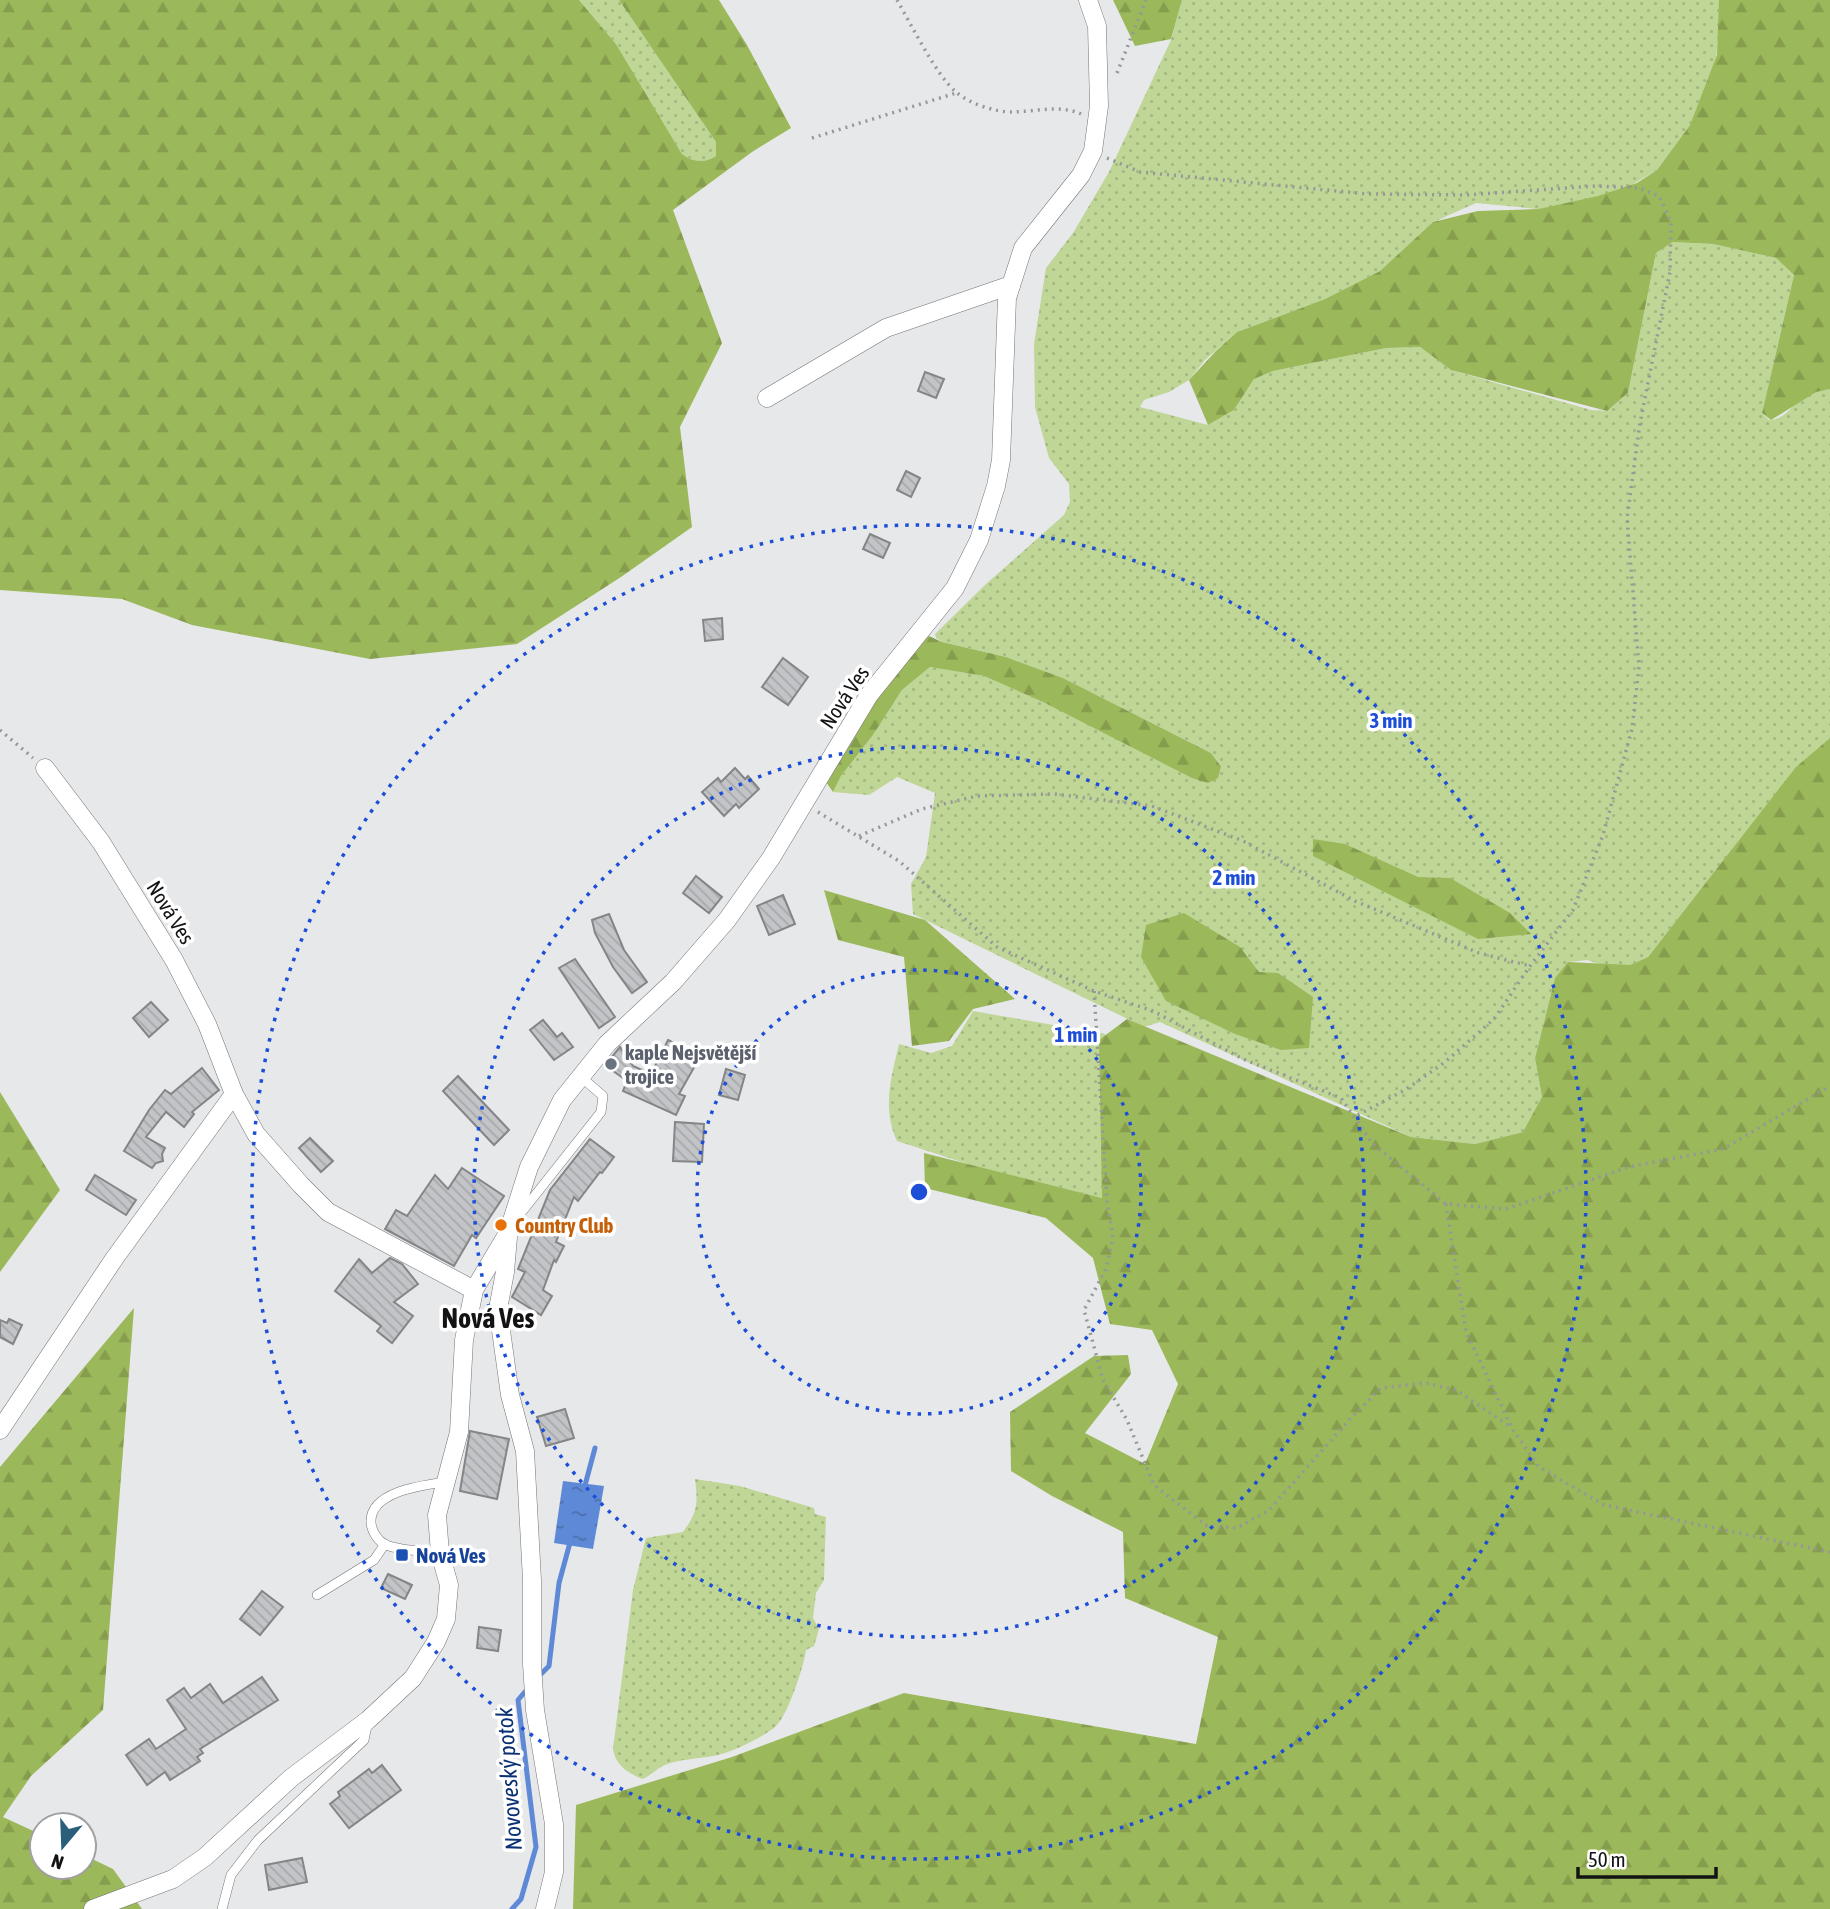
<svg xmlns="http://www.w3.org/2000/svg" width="1830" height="1909" font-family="'Asap Condensed',sans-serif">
<defs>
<pattern id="grass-dots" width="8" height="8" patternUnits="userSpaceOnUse" patternTransform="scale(1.75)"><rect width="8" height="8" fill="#c0d696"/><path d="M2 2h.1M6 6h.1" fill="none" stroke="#a4b780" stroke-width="1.8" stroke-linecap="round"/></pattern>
<pattern id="forest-firs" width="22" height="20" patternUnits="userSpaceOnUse" patternTransform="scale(1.75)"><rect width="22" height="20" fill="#9bb85a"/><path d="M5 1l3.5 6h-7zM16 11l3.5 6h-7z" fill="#859d4d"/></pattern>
<pattern id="water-ripples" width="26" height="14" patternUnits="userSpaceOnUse" patternTransform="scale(1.75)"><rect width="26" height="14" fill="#5e89d6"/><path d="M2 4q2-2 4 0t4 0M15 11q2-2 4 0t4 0" fill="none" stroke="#4c6fac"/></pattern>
<pattern id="building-back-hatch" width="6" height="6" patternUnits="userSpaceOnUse" patternTransform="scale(1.75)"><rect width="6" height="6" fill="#c3c4c7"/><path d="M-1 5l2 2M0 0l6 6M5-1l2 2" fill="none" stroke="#a7a8aa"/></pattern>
</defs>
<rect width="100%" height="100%" fill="#e7e8ea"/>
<g fill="url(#grass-dots)">
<path d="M579 0H619L716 142V156C704 164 694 162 682 154L616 44Z"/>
<path d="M1182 0H1721L1716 60 1690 125 1657 170 1625 189 1548 210 1476 203 1449 215 1432 223 1380 271 1325 299 1237 332 1205 360 1189 380 1169 392 1144 400 1140 407 1208 425 1234 410 1254 379 1273 371 1386 348 1420 347 1451 370 1591 410 1607 411 1628 393 1656 253 1673 242 1713 244 1776 258 1794 275 1762 413 1769 420C1788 419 1793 402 1807 394 1813 391 1823 390 1830 389V738L1796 768 1648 957 1630 965 1608 967 1587 960 1569 962 1555 978 1535 1058 1542 1097 1533 1118 1523 1132 1475 1144 1411 1137 1160 1022 1144 1027 913 914 911 884 926 857 935 793 897 777 869 795 833 792 841 776 873 735 902 690 930 667 984 676 1045 703 1221 765 1211 753 1063 678 1006 657 942 642 936 638 935 634 986 584 1064 515 1070 502 1069 484 1049 458 1035 407 1034 344 1046 268 1073 233 1109 172 1171 40Z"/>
<path d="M973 1011 1105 1034 1102 1198 980 1168 897 1141C882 1109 891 1078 899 1044L931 1053 952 1046Z"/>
<path d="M695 1479 740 1486 814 1508 815 1514 826 1517 824 1580 816 1593 813 1618 819 1629 814 1646 806 1650C804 1666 788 1714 777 1725 765 1737 730 1753 713 1756 698 1759 679 1759 665 1765 657 1768 651 1776 642 1779 627 1772 616 1766 613 1749L633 1590 646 1538 683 1532C698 1512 698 1503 695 1479Z"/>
</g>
<g fill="url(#forest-firs)">
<path d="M0 0H579L616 44 682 154C693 162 704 164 716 156V142L619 0H719L747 45 791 128 752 152 673 210 722 343 680 427 692 527 621 577 517 644 370 659 192 625 122 599 0 590Z"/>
<polygon points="1113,0 1182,0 1171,39 1135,46"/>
<polygon points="1719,0 1830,0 1830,389 1816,392 1771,420 1762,413 1794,275 1776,258 1713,244 1673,242 1656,253 1628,393 1607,411 1451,370 1420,347 1386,348 1273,371 1254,379 1234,410 1208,425 1189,380 1216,351 1237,332 1325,299 1380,271 1433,222 1478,211 1539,209 1598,196 1637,183 1657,170 1690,125 1717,55"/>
<polygon points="920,632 942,642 1006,657 1063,678 1211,753 1221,766 1218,778 1208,783 1192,778 1045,703 984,676 930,667 902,690 873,735 841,776 833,792 821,775"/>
<polygon points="1830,738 1830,1909 573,1909 576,1805 732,1757 904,1693 1196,1744 1218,1637 1125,1598 1123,1532 1052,1496 1011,1471 1010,1412 1094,1356 1128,1355 1131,1374 1085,1433 1145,1464 1178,1384 1152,1330 1110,1324 1093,1258 1046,1218 925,1188 924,1153 1102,1198 1099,1040 1127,1019 1411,1137 1475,1144 1523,1132 1542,1097 1535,1058 1555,978 1568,962 1630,965 1648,957 1796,767"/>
<polygon points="1313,839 1345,844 1418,877 1450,878 1510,913 1531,934 1478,939 1313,856"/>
<polygon points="824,890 925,920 1015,999 973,1009 949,1041 912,1046 904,957 838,940"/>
<polygon points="1184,913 1240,947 1259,972 1278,973 1313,997 1309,1048 1281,1050 1235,1034 1166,1001 1141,957 1146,925"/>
<polygon points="0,1092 60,1190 0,1272"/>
<polygon points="134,1308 103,1710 31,1776 3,1817 42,1835 42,1867 84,1867 84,1855 113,1869 142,1909 0,1909 0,1467"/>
</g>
<polygon fill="url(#water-ripples)" points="563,1481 604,1486 593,1549 554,1543"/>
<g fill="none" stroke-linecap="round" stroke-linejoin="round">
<g stroke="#5e89d6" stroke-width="5">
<polyline points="584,1489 595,1448"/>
<polyline points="538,1677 549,1666 559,1583 571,1539"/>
<polyline points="512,1909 521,1899 536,1847 518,1700 529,1687"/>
</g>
</g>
<g fill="url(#building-back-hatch)" stroke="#848587" stroke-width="2">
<polygon points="925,372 944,379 936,398 918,391"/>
<polygon points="906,471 920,478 911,497 897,490"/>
<polygon points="870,534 890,543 883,558 863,549"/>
<polygon points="722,618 723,639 705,641 703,620"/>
<polygon points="783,658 808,677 788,705 762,687"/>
<polygon points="735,768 745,779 748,776 759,789 739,808 736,804 724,816 702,792 718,778 721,782"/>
<polygon points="696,876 722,897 709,913 683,893"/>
<polygon points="783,895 795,924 769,935 757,906"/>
<polygon points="609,914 624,950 647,982 632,993 613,967 595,933 592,920"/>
<polygon points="575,959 615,1017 599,1028 559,968"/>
<polygon points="151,1002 168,1020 149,1037 133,1018"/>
<polygon points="543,1020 557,1037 562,1033 573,1047 554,1060 530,1030"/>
<polygon points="668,1040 700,1057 679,1094 685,1096 676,1115 623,1091 627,1081 605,1065 620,1047 633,1066 651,1074"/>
<polygon points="202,1068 219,1090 192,1112 194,1114 184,1127 166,1112 146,1137 165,1148 162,1154 163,1161 156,1163 152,1168 124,1151 149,1110 165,1090 171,1094"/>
<polygon points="726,1069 745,1075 738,1100 719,1095"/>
<polygon points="458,1076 509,1130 494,1145 443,1091"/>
<polygon points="675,1122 704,1124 702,1162 673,1161"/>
<polygon points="310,1138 333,1161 321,1172 299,1148"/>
<polygon points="590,1139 614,1157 602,1173 600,1172 578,1201 574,1197 556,1242 564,1246 556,1262 554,1260 543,1290 552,1296 541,1315 512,1297 525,1272 518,1269 550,1190"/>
<polygon points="462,1168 504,1196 476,1238 472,1235 454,1266 385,1229 396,1210 407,1216 435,1175 448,1189"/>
<polygon points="95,1175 136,1200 126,1215 86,1190"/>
<polygon points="390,1258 402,1264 418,1284 394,1302 413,1316 392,1343 377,1331 381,1326 335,1291 359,1259 372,1273"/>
<polygon points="9,1319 22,1325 13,1344 0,1337 0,1320 7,1323"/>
<polygon points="565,1409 574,1438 546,1446 537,1417"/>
<polygon points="470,1431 509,1439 497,1499 460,1491"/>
<polygon points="388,1574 412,1585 405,1599 381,1588"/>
<polygon points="262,1591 283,1607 260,1635 240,1619"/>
<polygon points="479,1627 501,1630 498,1651 477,1648"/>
<polygon points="262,1677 278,1700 200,1749 203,1753 197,1757 200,1761 186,1770 170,1780 165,1772 147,1785 126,1755 149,1739 156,1749 186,1729 167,1700 184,1688 191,1698 210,1684 223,1703"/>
<polygon points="382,1765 401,1790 349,1828 330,1804 340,1796 338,1792 369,1769 372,1773"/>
<polygon points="302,1858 307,1882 269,1890 265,1865"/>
</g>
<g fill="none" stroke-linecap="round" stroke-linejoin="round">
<defs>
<g id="lane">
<polyline points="517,1218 601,1112 603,1096 581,1077"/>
<path d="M440 1553C424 1551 402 1551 386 1545 378 1541 372 1532 371 1523 369 1491 424 1485 446 1482"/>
<polyline points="317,1595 374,1560 385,1544"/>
<polyline points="222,1909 231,1875 258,1840 364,1740 368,1721"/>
</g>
<g id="street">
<polyline points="767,398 886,328 1011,285"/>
<polyline points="45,768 101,842 174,960 207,1024 234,1094 256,1134 301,1185 328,1212 474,1290"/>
<polyline points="508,1237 505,1272 498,1309 510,1395 525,1451 532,1580 532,1664 535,1710 554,1824 554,1872 545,1909"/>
<polyline points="0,1430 114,1259 234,1094"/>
<polyline points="93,1909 173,1879 205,1857 291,1778 368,1720 413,1678 436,1642 446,1619 449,1585 440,1553 437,1515 459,1432 464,1340 474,1290 508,1233 529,1167 562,1100 607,1044 673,982 727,920 771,858 869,695 955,588 979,540 996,486 1001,460 1007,298 1023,248 1081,175 1093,151 1099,106 1097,26 1088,0"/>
</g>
</defs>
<use href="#lane" stroke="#737476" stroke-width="10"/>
<use href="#street" stroke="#737476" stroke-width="19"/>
<g stroke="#969798" stroke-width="3.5" stroke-dasharray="2 5" stroke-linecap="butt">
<path d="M897 0C911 24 936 75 956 92 968 103 995 112 1011 112 1034 112 1060 104 1081 114"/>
<polyline points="1117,73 1146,0"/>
<polyline points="812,138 956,93"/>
<polyline points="1107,158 1140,172 1368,194 1465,195 1595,186 1639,188 1659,196 1671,222 1670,272 1640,423 1627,518 1639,667 1632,729 1603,835 1573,910 1530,966 1494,1019 1445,1062 1405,1090 1354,1117"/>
<polyline points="0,730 33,758"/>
<polyline points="818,812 899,861 997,947 1094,991 1153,1011 1243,1059 1341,1098 1373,1144 1446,1204 1506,1209 1629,1167 1723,1149 1830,1086"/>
<polyline points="859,836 922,809 977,796 1054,794 1152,806 1243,841 1355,901 1479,953 1530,966"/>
<polyline points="1094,991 1107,1201 1113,1238 1106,1269 1084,1310 1103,1380 1127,1420 1154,1485 1207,1526 1237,1528 1269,1510 1350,1419 1381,1388 1426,1383 1456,1390 1512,1428"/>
<polyline points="1446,1204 1466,1332 1512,1428 1539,1467 1604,1505 1830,1552"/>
</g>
<use href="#lane" stroke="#fff" stroke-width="9"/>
<use href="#street" stroke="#fff" stroke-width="18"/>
</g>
<g fill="none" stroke="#1d4ed8" stroke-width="3.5" stroke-dasharray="3.5 7">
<circle cx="919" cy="1192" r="222"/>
<circle cx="919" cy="1192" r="445"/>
<circle cx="919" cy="1192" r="667"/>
</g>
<circle fill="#6b7280" stroke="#fff" stroke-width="2.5" cx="611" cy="1064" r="7"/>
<circle fill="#e8710a" stroke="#fff" stroke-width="2.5" cx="501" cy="1225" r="7"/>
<rect fill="#1a4fb4" stroke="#fff" stroke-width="2.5" x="395" y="1548" width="14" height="14" rx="3.5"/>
<g text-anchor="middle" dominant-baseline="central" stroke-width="7" stroke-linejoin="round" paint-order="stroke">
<g font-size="21" fill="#131314" stroke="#fff">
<text transform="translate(844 697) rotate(-56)">Nová Ves</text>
<text transform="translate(171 912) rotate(58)">Nová Ves</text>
</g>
<g font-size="21" font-weight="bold" fill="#5b616d" stroke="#fff" text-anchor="start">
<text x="625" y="1052">kaple Nejsvětější<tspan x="625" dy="24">trojice</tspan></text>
</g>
<g font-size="21" font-weight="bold" fill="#c56008" stroke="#fff" text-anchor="start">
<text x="515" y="1225">Country Club</text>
</g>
<g font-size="21" font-weight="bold" fill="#164399" stroke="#fff" text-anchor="start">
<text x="416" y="1555">Nová Ves</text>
</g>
<g font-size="23" font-style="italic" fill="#0b3175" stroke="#fff">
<text transform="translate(509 1779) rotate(-94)">Novoveský potok</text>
</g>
<g font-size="28" font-weight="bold" fill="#131314" stroke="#fff">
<text x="488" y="1318">Nová Ves</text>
</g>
</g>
<circle cx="919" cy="1192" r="10" fill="#1d4ed8" stroke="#fff" stroke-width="3.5"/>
<g font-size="21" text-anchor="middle" font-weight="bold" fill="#1d4ed8" stroke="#fff" stroke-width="7" stroke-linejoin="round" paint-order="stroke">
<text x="1391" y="728">3 min</text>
<text x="1234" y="885">2 min</text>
<text x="1076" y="1042">1 min</text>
</g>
<g transform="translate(63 1846) rotate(199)"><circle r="33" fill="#ffffff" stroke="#a1a1a1" stroke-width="2"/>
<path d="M0-5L12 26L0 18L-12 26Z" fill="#2a5e7a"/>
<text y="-10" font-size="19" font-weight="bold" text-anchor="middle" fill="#131314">N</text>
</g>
<path d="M1578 1867v10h138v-10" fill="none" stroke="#131314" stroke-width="3.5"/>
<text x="1588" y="1867" font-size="21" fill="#131314" stroke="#ffffff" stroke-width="5" paint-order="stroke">50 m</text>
</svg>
